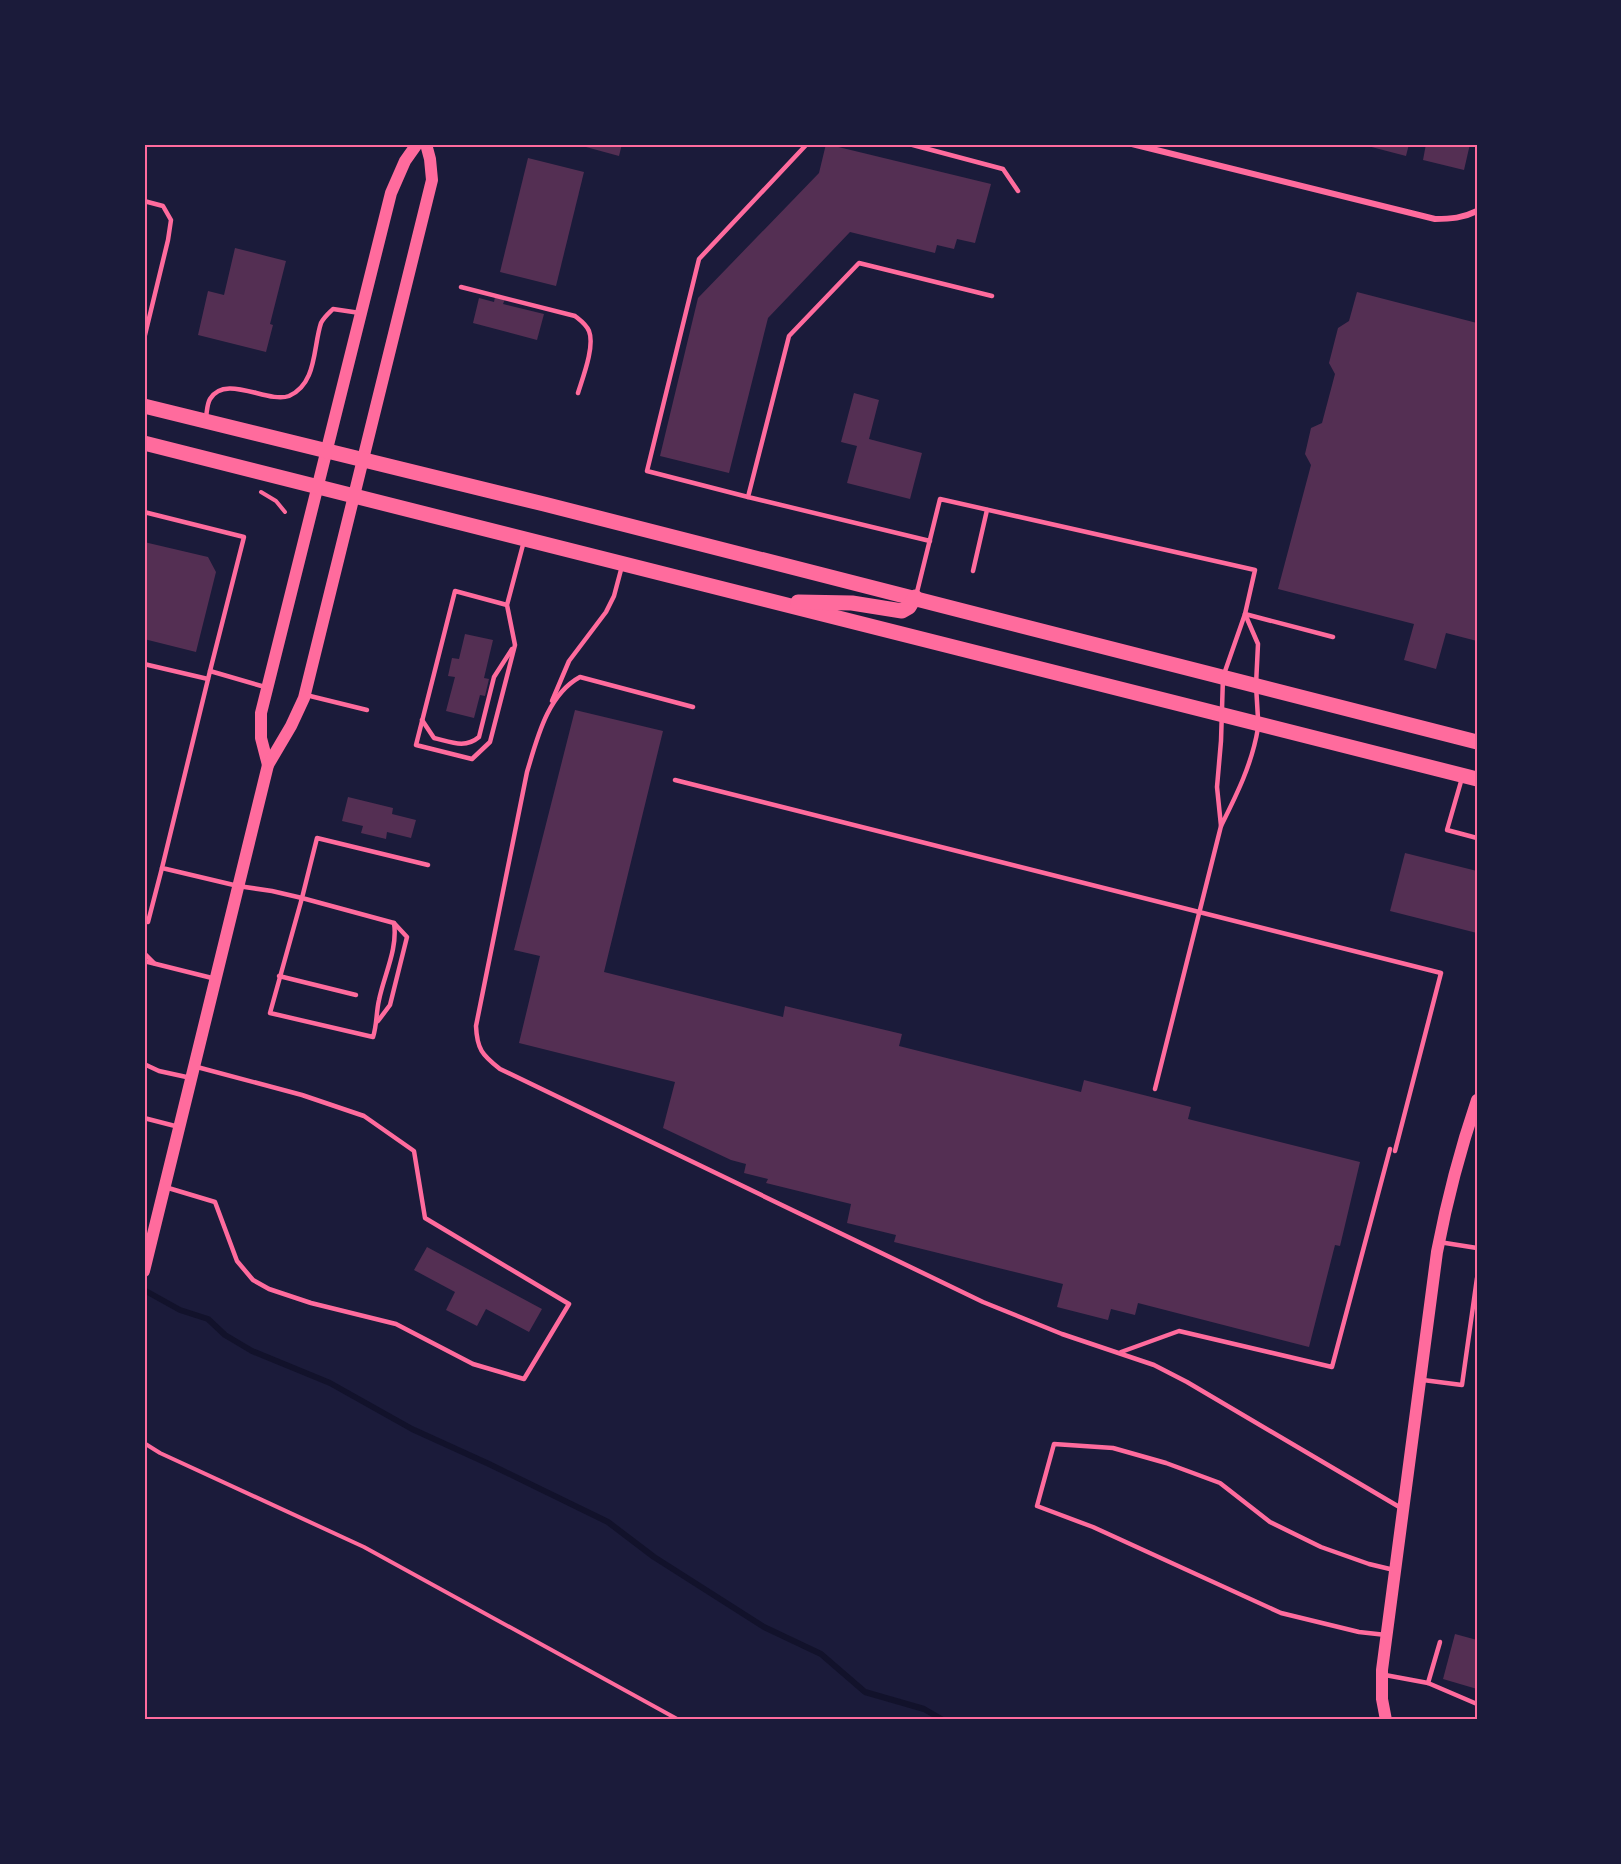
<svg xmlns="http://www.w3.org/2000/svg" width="1621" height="1864" font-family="'Work Sans',sans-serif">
<rect width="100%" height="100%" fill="#1b1b3a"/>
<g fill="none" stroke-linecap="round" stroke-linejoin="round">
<polyline stroke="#12122b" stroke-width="6" points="144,1290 180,1310 208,1319 225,1335 252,1351 330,1383 412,1429 489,1464 608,1522 654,1557 764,1627 821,1654 865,1692 924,1709 943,1720"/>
</g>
<g fill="#542f53">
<polygon points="575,144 622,144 619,156"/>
<polygon points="826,144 991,184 975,243 957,239 954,249 937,245 935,253 850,232 768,318 729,473 660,456 698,298 819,173"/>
<polygon points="1360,144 1409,144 1406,156"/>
<polygon points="1426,144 1470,144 1464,170 1423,160"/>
<polygon points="528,158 584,172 556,286 500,272"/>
<polygon points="235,248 286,261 270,324 273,325 266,352 198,335 208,291 224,295"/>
<polygon points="1357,292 1477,323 1477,641 1446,633 1436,669 1404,660 1414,624 1278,589 1311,465 1305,454 1311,428 1322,423 1335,374 1329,363 1338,328 1349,321"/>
<polygon points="495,297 505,299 503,304 544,314 537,340 473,323 479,298 494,302"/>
<polygon points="854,393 879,400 869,439 922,453 910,499 847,483 857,446 841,442"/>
<polygon points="144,542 208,557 216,572 196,652 144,639"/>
<polygon points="465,634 493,640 484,678 489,679 485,696 480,695 474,718 446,711 455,677 448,676 452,658 459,659"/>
<polygon points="575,710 663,731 604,972 783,1017 785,1006 902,1034 899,1046 1081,1092 1084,1080 1191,1107 1188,1119 1360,1162 1340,1246 1335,1245 1309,1347 1138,1303 1135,1315 1111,1309 1108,1320 1057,1307 1063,1284 894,1242 896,1235 847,1223 851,1204 766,1183 768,1179 744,1173 746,1164 731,1160 663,1128 675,1082 519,1043 540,956 514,950"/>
<polygon points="348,797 393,808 392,814 416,820 411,838 387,832 386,839 361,833 363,826 342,821"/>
<polygon points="1405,853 1477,871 1477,933 1390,911"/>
<polygon points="427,1247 542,1309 529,1332 486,1309 477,1326 446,1310 455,1292 414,1270"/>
<polygon points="1455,1634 1477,1640 1477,1689 1443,1679"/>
</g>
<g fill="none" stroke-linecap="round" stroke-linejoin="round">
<g stroke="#ff6b9d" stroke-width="4">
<polyline points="261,492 276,501 285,512"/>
<polyline points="144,1443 160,1453 364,1547 679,1720"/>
</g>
<g stroke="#ff6b9d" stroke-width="4.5">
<polyline points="909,144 1003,169 1018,191"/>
<polyline points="144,201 163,206 171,220 168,240 144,339"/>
<path d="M461 287 575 316C580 320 586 324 589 331 595 346 583 377 578 393"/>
<path d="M206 417C207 412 207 404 210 399 225 373 268 404 289 396 317 384 313 347 321 323 324 317 329 313 333 309L360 313"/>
<polyline points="748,497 647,471 699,259 807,144"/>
<polyline points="144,512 244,537 210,671"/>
<polyline points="930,541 748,497 789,336 859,263 992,296"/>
<polyline points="973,571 987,510"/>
<path d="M916 596 940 499 1255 570 1245 614 1223 677 1221 741 1217 787 1221 826C1237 794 1252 764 1258 728"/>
<polyline points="507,605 515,645 490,742 472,759 416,745 455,591 507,605 524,541"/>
<polyline points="1245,614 1258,644 1256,685 1258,719"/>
<polyline points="1245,614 1333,637"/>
<polyline points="144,664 208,679"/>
<path d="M265 687 210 671 162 868 238 886 272 891 302 898 270 1013 373 1037C377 1025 376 1013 379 1000 384 975 398 949 394 923"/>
<polyline points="306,695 367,710"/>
<polyline points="552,701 569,661 606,612 614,596 622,566"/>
<path d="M693 707 580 677C547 695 537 739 527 772L476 1026C477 1049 482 1055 500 1069L983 1302 1062 1334 1154 1365 1187 1382 1401 1508"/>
<path d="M422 720 434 738C451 742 465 749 479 737L494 677 512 649"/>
<polyline points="1462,778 1447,830 1477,838"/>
<polyline points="675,780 1441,973 1395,1151"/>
<polyline points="148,922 162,868"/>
<polyline points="144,953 154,963"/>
<polyline points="144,961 216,979"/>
<polyline points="279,976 356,995"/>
<polyline points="378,1021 390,1005 407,937 394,923 302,898 317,838 428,865"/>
<polyline points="144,1064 159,1071 191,1078"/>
<polyline points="1155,1089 1221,826"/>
<polyline points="144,1118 179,1127"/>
<polyline points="165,1187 215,1202 237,1261 253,1280 269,1289 311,1303 396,1324 473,1364 524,1379 569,1304 425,1218 414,1151 364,1116 302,1095 197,1067"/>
<polyline points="1439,1242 1477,1248"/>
<polyline points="1121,1352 1179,1331 1332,1367 1390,1149"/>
<polyline points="1423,1380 1462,1385 1477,1278"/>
<polyline points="1386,1635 1359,1632 1281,1613 1093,1527 1037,1506 1054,1444 1113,1448 1166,1463 1220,1483 1270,1522 1321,1547 1369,1564 1394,1570"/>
<polyline points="1385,1675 1428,1683 1477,1704"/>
<polyline points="1428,1683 1440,1642"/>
</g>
<path stroke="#ff6b9d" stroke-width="6" d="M1132 144 1435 219C1451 219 1463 218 1477 211"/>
<g stroke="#ff6b9d" stroke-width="12">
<polyline points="268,765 261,738 261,713 391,193 405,161 417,144"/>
<polyline points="144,1271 268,765 291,726 304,698 432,180 430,159 426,144"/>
<path d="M1386 1720 1382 1699V1670L1437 1252C1447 1200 1460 1150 1477 1100"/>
</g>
<g stroke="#ff6b9d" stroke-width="15">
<polyline points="144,406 544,504 1477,742"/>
<polyline points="144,443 1477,779"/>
<polyline points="798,602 852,603 902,611 909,607 915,597"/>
</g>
</g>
<rect width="1621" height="1864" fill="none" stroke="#1b1b3a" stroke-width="291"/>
<rect x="146" y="146" width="1330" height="1572" fill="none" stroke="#ff6b9d" stroke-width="2"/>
</svg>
